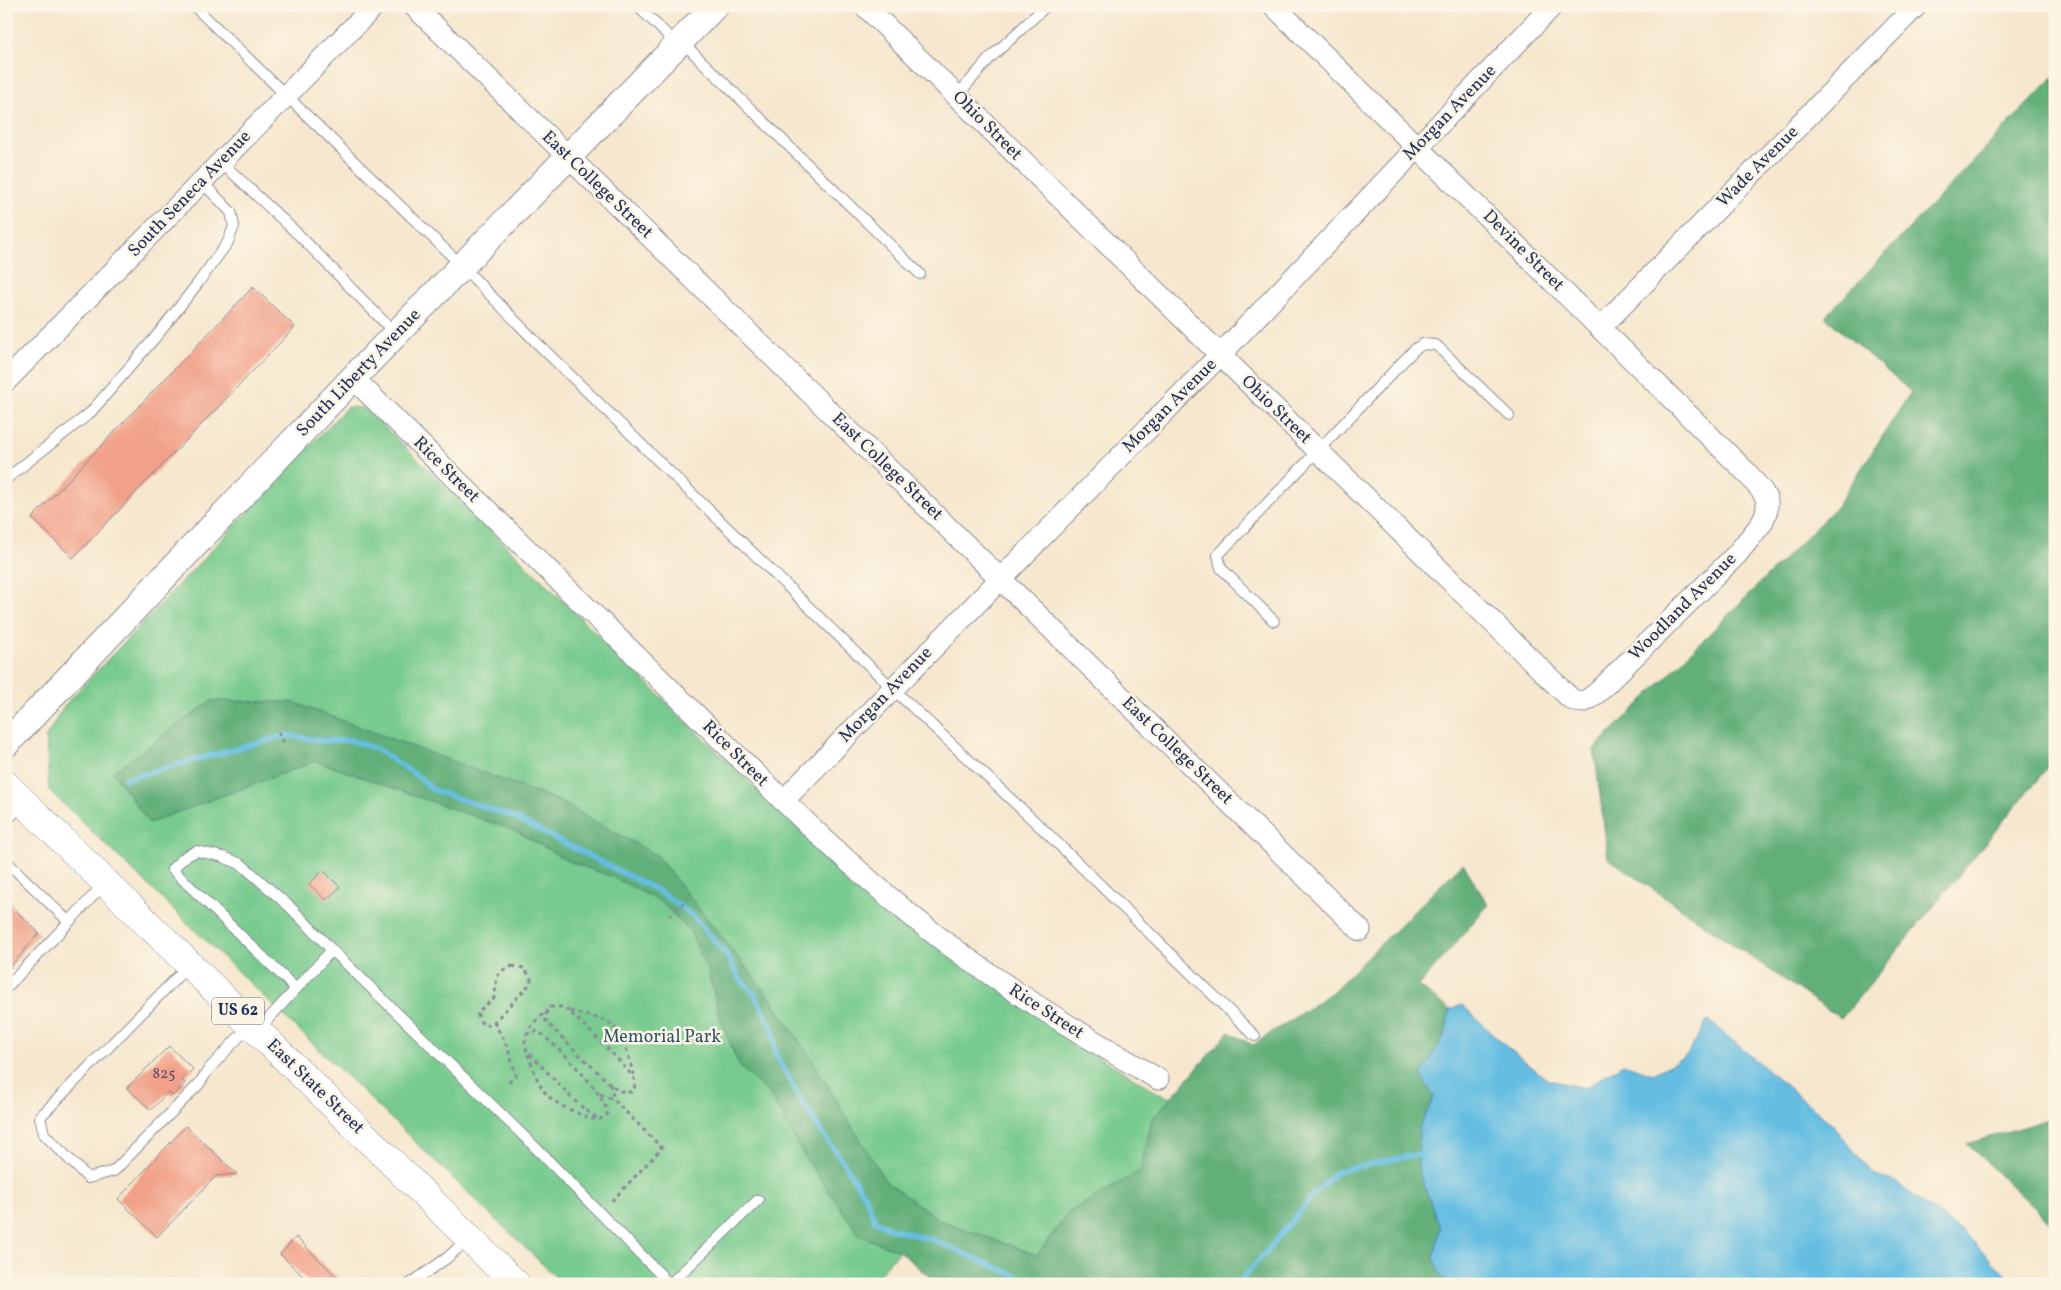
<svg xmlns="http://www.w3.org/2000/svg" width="2061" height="1290" font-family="Vollkorn,serif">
<rect width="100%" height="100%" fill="#fcf5e5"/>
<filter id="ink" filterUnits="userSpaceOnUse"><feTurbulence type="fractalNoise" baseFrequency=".02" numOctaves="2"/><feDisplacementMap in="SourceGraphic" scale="10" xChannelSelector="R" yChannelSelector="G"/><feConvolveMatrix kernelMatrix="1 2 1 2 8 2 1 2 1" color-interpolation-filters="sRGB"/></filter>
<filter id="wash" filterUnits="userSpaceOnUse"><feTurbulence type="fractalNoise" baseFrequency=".0096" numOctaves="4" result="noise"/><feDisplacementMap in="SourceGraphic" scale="20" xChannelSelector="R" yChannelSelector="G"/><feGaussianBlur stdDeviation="1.12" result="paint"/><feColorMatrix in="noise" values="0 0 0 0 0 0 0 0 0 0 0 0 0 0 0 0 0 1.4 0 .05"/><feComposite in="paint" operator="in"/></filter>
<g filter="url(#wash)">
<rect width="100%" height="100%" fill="#f6e7ce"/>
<polygon fill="#78cb8e" stroke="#4a7d76" points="347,407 365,408 773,806 908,923 1076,1043 1157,1092 1225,1126 1072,1284 938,1284 899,1251 870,1284 563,1284 49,790 46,737 64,706"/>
<g fill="#62af79" stroke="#3e6f6c">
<polygon points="2055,75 2055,758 1841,1019 1608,858 1594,749 1837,506 1911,392 1825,317"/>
<polygon points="211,701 292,702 557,800 656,855 768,995 814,1063 886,1182 940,1220 1037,1255 1068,1213 1140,1171 1152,1119 1229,1032 1253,1045 1331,993 1463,863 1488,905 1419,986 1450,1010 1445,1035 1422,1075 1434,1097 1419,1128 1418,1169 1440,1228 1434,1258 1439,1273 1450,1284 938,1284 899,1251 860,1236 804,1156 769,1093 739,1066 721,1021 708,971 690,931 661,902 613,877 568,861 518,832 316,761 149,823 113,772"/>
<polygon points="2055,1117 2055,1227 1967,1144"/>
</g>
<polygon fill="#65bee2" stroke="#4076a0" points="1462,1005 1507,1047 1548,1080 1585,1088 1623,1064 1653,1074 1687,1055 1708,1020 1832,1124 1873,1174 1895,1182 1964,1233 2015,1284 1450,1284 1439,1273 1434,1258 1440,1228 1418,1169 1419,1128 1434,1097 1421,1075 1445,1035 1450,1010"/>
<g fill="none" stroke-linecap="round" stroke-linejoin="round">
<g stroke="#65bee2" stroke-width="5.5">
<polyline points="125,779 287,735 322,741 351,740 376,749 419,777 433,790 513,817 662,893 693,916 728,957 739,978 754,993 773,1031 776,1055 798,1095 823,1134 842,1160 867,1200 875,1221 892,1229 933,1240 1035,1284"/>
<polyline points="1151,1284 1155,1282 1169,1284"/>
<polyline points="1237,1284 1268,1250 1316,1192 1338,1171 1419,1154 1424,1157"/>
</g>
</g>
<g id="blocks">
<g fill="#f1a189">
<polygon points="253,287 295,327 73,558 32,518"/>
<polygon points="323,870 340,887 326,900 309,884"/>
<polygon points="6,901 39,933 6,972"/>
<polygon points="169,1046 193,1069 182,1080 185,1083 173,1096 168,1092 151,1110 127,1088"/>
<polygon points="186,1126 237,1174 216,1176 157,1237 118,1199"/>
<polygon points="296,1237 344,1284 311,1284 280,1254"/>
</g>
</g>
</g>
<g filter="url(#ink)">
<use href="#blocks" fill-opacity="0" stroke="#888b96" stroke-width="1"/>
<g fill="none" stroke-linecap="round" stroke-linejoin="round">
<defs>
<g id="service">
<polyline points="194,6 462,266 536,342 892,688 1047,833 1255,1036"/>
<polyline points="637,6 677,44"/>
<polyline points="682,42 920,274"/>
<polyline points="957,96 989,59 1046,6"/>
<polyline points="221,162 301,237 395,333"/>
<polyline points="6,479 90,413 159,333 198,283 228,242 234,226 231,212 202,182"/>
<polyline points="1274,621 1221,568 1218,555 1414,350 1423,344 1436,345 1509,415"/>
<polyline points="6,821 24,803"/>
<polyline points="6,861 69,922 6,988"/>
<polyline points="69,922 104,884"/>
<polyline points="189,965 40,1117 44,1134 88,1178 114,1171 199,1084 209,1069 250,1025"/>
<polyline points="296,989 172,869 186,856 197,851 223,857 241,864 290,907 332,950"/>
<polyline points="258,1030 332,950 533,1145 661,1275 667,1284"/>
<polyline points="410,1284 447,1258 468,1239"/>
<polyline points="670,1284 758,1200"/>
</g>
<g id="minor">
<polyline points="414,6 1360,930"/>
<path d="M865 6 1570 698C1582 706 1588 700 1598 692L1737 554 1762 523 1767 510V500L1762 491 1747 473 1274 6"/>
<polyline points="1600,328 1916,6"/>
<path d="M353 378C459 483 565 587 672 691 755 773 837 857 928 929 1001 986 1079 1033 1158 1079"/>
<polyline points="6,381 374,6"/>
<polyline points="783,801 1220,355 1552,6"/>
</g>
<polyline id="tertiary" points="6,744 353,378 715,6"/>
<polyline id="trunk" points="6,785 516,1284"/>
</defs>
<use href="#service" stroke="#888b96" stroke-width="12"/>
<use href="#minor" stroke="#888b96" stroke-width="23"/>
<use href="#tertiary" stroke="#888b96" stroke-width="28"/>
<use href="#trunk" stroke="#888b96" stroke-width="29"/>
<g stroke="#888b96" stroke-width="3" stroke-dasharray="4 4" stroke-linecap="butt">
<polyline points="278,732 284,744"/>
<polyline points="669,916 688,899"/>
<path d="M512 966 524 968 531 978 530 984 494 1022 489 1025H483L478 1017V1012L494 998C498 981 492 973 512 966Z"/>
<path d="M550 1007H562L567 1010C577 1018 633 1072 635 1081 636 1085 634 1089 631 1092L620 1091 610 1084 554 1030 546 1021 545 1016Z"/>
<path d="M570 1011C581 1015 594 1016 605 1021 625 1029 628 1058 634 1076"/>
<polyline points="494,1022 507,1046 516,1075 507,1084"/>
<path d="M526 1034 538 1031C554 1043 609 1096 607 1115L599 1120 577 1103 527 1051C520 1034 535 1022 547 1010"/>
<path d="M528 1054C543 1099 547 1100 591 1119H598"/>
<polyline points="610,1084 614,1100"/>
<polyline points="600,1094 614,1100 662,1148 610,1203"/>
</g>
<use href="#service" stroke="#fff" stroke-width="10"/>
<use href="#minor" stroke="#fff" stroke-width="21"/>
<use href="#tertiary" stroke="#fff" stroke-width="26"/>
<use href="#trunk" stroke="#fff" stroke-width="28"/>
</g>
</g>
<g text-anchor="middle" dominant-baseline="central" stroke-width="5" stroke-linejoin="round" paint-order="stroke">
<g font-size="15" fill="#504c69">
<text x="164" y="1074">825</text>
</g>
<rect fill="#fcf5e5" stroke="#5e6a86" stroke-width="1" x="212" y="997.5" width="52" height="27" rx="4"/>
<g font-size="16" font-weight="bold" fill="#1b2f5e">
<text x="238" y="1011">US 62</text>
</g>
<g font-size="18" fill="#1b2f5e" stroke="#fcf5e5">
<text transform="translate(1450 113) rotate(-46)">Morgan Avenue</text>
<text transform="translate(987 126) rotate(45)">Ohio Street</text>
<text transform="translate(1758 167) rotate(-45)">Wade Avenue</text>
<text transform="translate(597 185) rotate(44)">East College Street</text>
<text transform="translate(190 194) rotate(-46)">South Seneca Avenue</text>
<text transform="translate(1523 251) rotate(45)">Devine Street</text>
<text transform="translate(359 373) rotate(-46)">South Liberty Avenue</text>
<text transform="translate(1170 406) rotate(-45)">Morgan Avenue</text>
<text transform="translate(1276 410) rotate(44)">Ohio Street</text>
<text transform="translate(887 467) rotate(44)">East College Street</text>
<text transform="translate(446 470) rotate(45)">Rice Street</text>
<text transform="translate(1683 607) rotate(-45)">Woodland Avenue</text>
<text transform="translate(886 695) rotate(-46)">Morgan Avenue</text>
<text transform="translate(1177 751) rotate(44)">East College Street</text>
<text transform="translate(735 754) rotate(45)">Rice Street</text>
<text transform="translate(1046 1012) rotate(33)">Rice Street</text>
<text transform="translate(315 1087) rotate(44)">East State Street</text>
</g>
<g font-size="18" fill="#32566a" stroke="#fcf5e5">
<text x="662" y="1037">Memorial Park</text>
</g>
</g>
<rect width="2061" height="1290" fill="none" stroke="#fcf5e5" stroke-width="25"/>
</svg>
